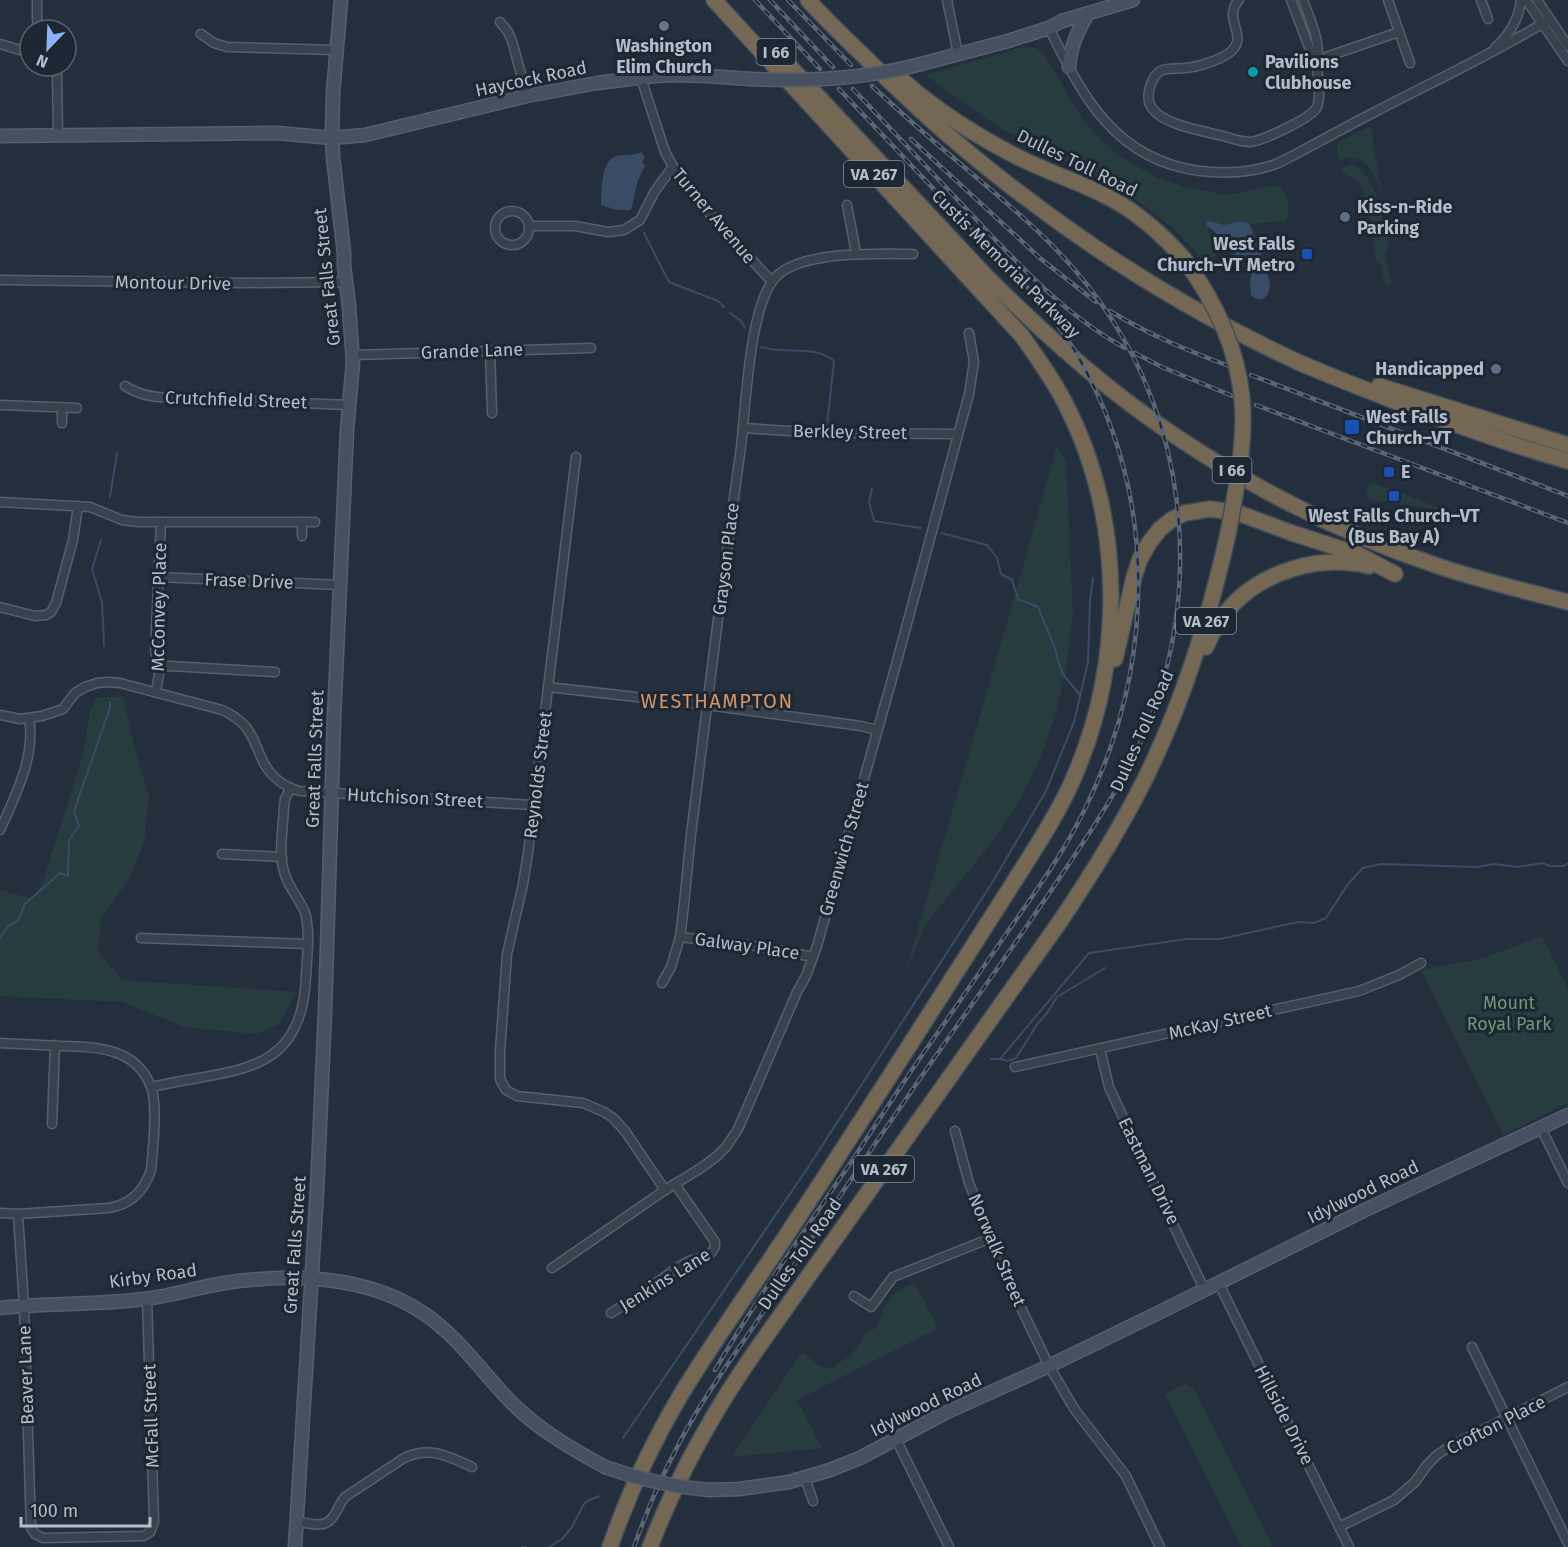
<svg xmlns="http://www.w3.org/2000/svg" width="1568" height="1547" font-family="'Fira Sans',sans-serif">
<rect width="100%" height="100%" fill="#242f3e"/>
<g fill="#263c3f">
<path d="M1023 47 1036 48 1046 57 1081 117 1101 140 1117 154 1155 177 1182 186 1226 195 1279 185C1288 196 1292 209 1285 221L1249 224 1242 221 1238 222 1227 225 1218 224 1207 226 1216 256 1204 261 1174 229 1138 201 1071 164 1002 129 961 101 926 75Z"/>
<path d="M1368 127 1371 128 1381 191C1373 174 1365 150 1340 160L1338 157 1337 144 1342 140Z"/>
<path d="M1349 164C1352 165 1355 166 1358 168 1377 180 1385 227 1389 248L1385 253 1392 283 1388 286 1386 285 1380 263H1377C1374 246 1369 192 1357 181 1352 177 1345 174 1340 171L1342 168Z"/>
<polygon points="1057,446 1066,460 1073,615 1066,670 1053,723 1038,763 1017,805 997,836 926,924 905,974 1011,609"/>
<polygon points="1375,484 1435,506 1440,510 1374,500 1369,498 1366,491 1370,485"/>
<polygon points="97,697 123,697 134,746 149,796 144,842 129,879 101,919 98,951 122,980 297,992 279,1024 257,1034 185,1027 122,1002 0,996 0,890 34,899 44,878 83,755 90,711"/>
<polygon points="1542,936 1568,989 1568,1103 1503,1135 1421,970 1484,958"/>
<polygon points="915,1283 938,1328 797,1400 822,1448 731,1457 802,1352 821,1367 833,1368 838,1363 851,1356 865,1334 877,1327 884,1309 892,1296 906,1286 907,1287"/>
<polygon points="1185,1384 1194,1389 1272,1545 1268,1547 1241,1547 1165,1394"/>
</g>
<g fill="#394c67">
<path d="M641 152 645 157 642 162 645 166 638 180 631 210H617L601 205C602 190 600 161 617 156 625 154 633 156 641 152Z"/>
<path d="M1209 221 1224 225 1242 221 1249 224C1255 233 1269 275 1270 285 1270 290 1268 295 1264 298 1258 301 1255 298 1251 295L1250 283 1251 276 1247 265 1227 247 1215 232 1207 226 1206 223Z"/>
</g>
<g fill="none" stroke-linecap="round" stroke-linejoin="round">
<g stroke="#394c67" stroke-width="2">
<polyline points="644,233 669,282 718,301 724,307"/>
<polyline points="730,313 741,321 745,328"/>
<path d="M761 347C784 355 815 344 834 361L827 425"/>
<polyline points="872,489 869,502 874,521 921,528"/>
<polyline points="110,497 117,453"/>
<polyline points="941,533 987,545 997,558 1001,574 1012,580 1018,599 1038,607 1054,646 1062,673 1080,695"/>
<polyline points="101,540 92,569 102,602 104,646"/>
<polyline points="0,938 9,925 18,921 25,904 60,873 68,876 69,840 79,826 74,811 110,708 110,702"/>
<polyline points="991,1059 1000,1059 1089,953 1187,939 1220,939 1298,922 1314,923 1326,918 1348,884 1363,868 1381,864 1477,867 1494,864 1518,867 1543,863 1550,866 1564,866 1568,863"/>
<polyline points="1000,1059 1008,1061 1016,1058 1038,1023 1047,1013 1057,997 1105,968"/>
<polyline points="623,1438 807,1169 992,883 1046,791 1074,722 1088,662 1090,601 1093,578"/>
<polyline points="522,1547 526,1547"/>
<polyline points="549,1547 562,1539 572,1527 584,1504 589,1500 600,1496"/>
</g>
<defs>
<g id="minor">
<polyline points="37,0 37,20 39,30"/>
<polyline points="947,0 958,54"/>
<path d="M1239 0C1221 19 1251 37 1229 53 1220 60 1197 67 1186 68 1168 70 1157 64 1150 87 1148 94 1147 102 1152 108 1163 125 1204 131 1223 136 1231 138 1241 142 1250 142 1262 141 1312 118 1317 107 1322 93 1317 75 1317 61 1317 55 1319 49 1317 43 1315 29 1308 14 1303 0"/>
<polyline points="1291,0 1309,47 1317,60"/>
<polyline points="1388,0 1410,63"/>
<polyline points="1481,0 1488,19"/>
<polyline points="1526,0 1568,61"/>
<polyline points="1537,0 1568,46"/>
<polyline points="500,22 508,32 512,41 527,96"/>
<path d="M1049 28C1083 97 1115 160 1200 171 1226 174 1251 173 1276 164 1287 159 1298 153 1309 147 1330 136 1351 124 1373 113 1432 82 1493 54 1550 19"/>
<polyline points="201,34 214,43 227,47 336,50"/>
<polyline points="0,44 20,50 30,50"/>
<path d="M1495 48C1509 35 1519 20 1521 0"/>
<polyline points="1317,60 1399,32"/>
<polyline points="55,66 57,73 58,135"/>
<polyline points="641,78 665,152 682,183 772,282"/>
<polyline points="847,205 856,253"/>
<circle cx="512" cy="228" r="17"/>
<polyline points="530,226 575,226 608,232 624,230 640,220 655,191 672,168"/>
<polyline points="0,280 243,283 346,282"/>
<polyline points="490,350 492,413"/>
<polyline points="353,355 591,348"/>
<path d="M125 386C136 393 145 396 158 397L349 405"/>
<polyline points="0,405 77,408"/>
<polyline points="62,423 62,407"/>
<polyline points="743,428 820,433 958,434"/>
<polyline points="576,457 528,853 523,884 507,954 500,1051 500,1079 506,1090 517,1096 583,1103 604,1112 613,1118 625,1131 665,1190"/>
<polyline points="0,502 90,507 122,520 137,522 302,522"/>
<polyline points="302,536 302,522 315,522"/>
<polyline points="158,577 340,585"/>
<polyline points="0,607 35,616 46,615 51,612 56,603 73,540 78,506"/>
<polyline points="158,667 170,666 275,672"/>
<polyline points="548,687 707,705 861,726 877,730"/>
<polyline points="156,692 159,674 155,650 161,522"/>
<path d="M0 715 20 719 42 716 63 709 75 693 85 687 97 683 108 682 120 683 222 710C231 714 239 719 246 727 253 736 256 746 261 757 268 774 282 786 299 791L533 805"/>
<path d="M0 830C15 797 36 755 29 719"/>
<polyline points="222,854 282,857"/>
<polyline points="680,937 763,947 813,957"/>
<polyline points="141,938 307,944"/>
<path d="M662 983 671 967 680 937C686 895 688 853 694 811 709 689 724 568 741 447 746 405 749 310 774 279 797 250 878 254 913 254"/>
<path d="M0 1043C20 1044 40 1045 60 1046 96 1047 136 1047 151 1087 158 1105 153 1149 151 1170 144 1191 130 1205 108 1208L18 1214 0 1213"/>
<polyline points="1100,1049 1109,1087 1150,1176 1205,1291"/>
<polyline points="1015,1067 1359,991 1399,975 1421,963"/>
<path d="M152 1087C229 1068 302 1080 306 976 307 956 310 935 306 916 302 902 292 892 287 880 277 858 283 830 284 807L285 799 290 789"/>
<polyline points="52,1124 55,1045"/>
<polyline points="1541,1128 1568,1183"/>
<polyline points="955,1131 969,1183 991,1238 1011,1287 1049,1366 1075,1410 1126,1476 1160,1547"/>
<polyline points="18,1214 24,1306 31,1528 35,1534"/>
<polyline points="552,1268 665,1190 701,1168 717,1156 726,1147 738,1129 797,992 806,976 817,946 894,672 969,394 974,362 969,333"/>
<polyline points="1219,1284 1349,1547"/>
<polyline points="854,1296 871,1307 893,1277 991,1238"/>
<polyline points="147,1299 154,1522 150,1532"/>
<path d="M611 1313C628 1303 643 1293 659 1281 668 1275 677 1267 687 1262 698 1257 716 1258 715 1242L675 1184"/>
<polyline points="1472,1347 1568,1543"/>
<polyline points="896,1439 949,1547"/>
<polyline points="805,1478 813,1501"/>
<path d="M296 1521C308 1523 324 1529 332 1518 338 1511 339 1504 345 1497L404 1458C430 1446 448 1456 472 1467"/>
<polyline points="1339,1527 1394,1500 1415,1482 1427,1465 1437,1455 1449,1447 1568,1387"/>
<polyline points="35,1534 43,1538 144,1536 150,1532"/>
</g>
<g id="secondary">
<polyline points="921,64 1008,41 1049,28 1062,21 1133,0"/>
<path d="M1069 67C1071 44 1077 34 1087 15"/>
<polyline points="0,136 277,133 332,138 365,135 527,96 597,83 655,76 675,75 707,76 750,79"/>
<path d="M0 1308C48 1303 97 1305 145 1299 172 1296 198 1287 225 1283 290 1273 367 1275 423 1313 458 1336 480 1370 509 1400 536 1428 570 1448 605 1467"/>
<polyline points="709,1490 739,1489 789,1482 830,1470 860,1458 945,1413 1049,1366 1154,1315 1365,1210 1568,1115"/>
<polyline points="295,1547 317,1191 325,1012 334,719 347,430 353,362 349,306 344,265 344,253 333,157 332,138 333,93 341,0"/>
</g>
<g id="motorway">
<path d="M808 0C827 21 848 41 869 61 919 111 972 158 1029 200 1113 264 1205 319 1300 363 1324 373 1348 383 1372 392 1436 418 1501 442 1568 461"/>
<path d="M782 58 986 276C1025 315 1065 352 1107 386 1205 464 1323 528 1441 567 1483 581 1525 591 1568 602"/>
<path d="M903 81C939 112 979 138 1022 159 1048 172 1076 181 1102 194 1134 209 1161 233 1184 259"/>
<polyline points="1379,386 1568,445"/>
<path d="M1206 647C1212 633 1218 621 1228 610 1261 571 1320 554 1369 566"/>
<polyline points="1115,659 1134,577 1140,559 1149,543 1160,529 1171,520 1185,513 1210,509 1238,513 1292,533 1357,554 1395,574"/>
<path d="M610 1547C628 1494 652 1444 680 1396 711 1345 746 1296 780 1245 832 1167 883 1087 934 1007 960 967 986 926 1012 885 1032 853 1054 821 1070 786 1125 666 1126 520 1064 401 1052 378 1037 357 1022 336L714 0"/>
<path d="M650 1547C678 1474 714 1410 759 1346L1059 923C1090 877 1119 831 1144 781 1183 703 1209 619 1228 534"/>
</g>
</defs>
<use href="#minor" stroke="#565f6c" stroke-width="11"/>
<use href="#secondary" stroke="#565f6c" stroke-width="15"/>
<use href="#motorway" stroke="#434c59" stroke-width="18"/>
<use href="#minor" stroke="#38414e" stroke-width="8"/>
<use href="#secondary" stroke="#465061" stroke-width="12"/>
<use href="#motorway" stroke="#746855" stroke-width="15"/>
<defs>
<g id="rail">
<polyline points="755,0 820,69"/>
<polyline points="770,0 833,67"/>
<polyline points="788,0 851,65"/>
<path d="M853 89C893 131 933 174 973 216 1019 265 1065 315 1125 348"/>
<polyline points="911,139 1041,259 1096,302"/>
<path d="M1110 311C1149 335 1191 352 1234 368"/>
<polyline points="1135,353 1162,367 1235,397"/>
<polyline points="1251,375 1568,496"/>
<polyline points="1256,405 1568,523"/>
<path d="M715 1370C756 1300 802 1234 847 1168 874 1128 899 1088 927 1048 956 1007 984 966 1013 924 1039 887 1065 850 1085 809 1156 663 1159 495 1076 353 1047 303 1004 262 964 221 922 177 881 133 839 89"/>
<path d="M634 1547C650 1501 671 1455 696 1413 720 1373 748 1336 773 1297 816 1232 859 1166 904 1102 946 1040 991 979 1033 917 1080 847 1131 779 1158 698 1199 570 1183 427 1109 315 1067 251 1014 209 957 161 928 137 900 112 872 86"/>
</g>
</defs>
<use href="#rail" stroke="#5a6575" stroke-width="4.5"/>
<use href="#rail" stroke="#1d2633" stroke-width="2" stroke-dasharray="7" stroke-linecap="butt"/>
<defs>
<g id="secondary-bridge">
<path d="M750 79C808 82 865 79 921 64"/>
<path d="M605 1467C639 1479 673 1487 709 1490"/>
</g>
<path id="motorway-bridge" d="M1184 259C1214 300 1237 347 1242 398 1246 443 1236 490 1228 534"/>
</defs>
<use href="#secondary-bridge" stroke="#565f6c" stroke-width="15" stroke-linecap="butt"/>
<use href="#motorway-bridge" stroke="#434c59" stroke-width="18" stroke-linecap="butt"/>
<use href="#secondary-bridge" stroke="#465061" stroke-width="12"/>
<use href="#motorway-bridge" stroke="#746855" stroke-width="15"/>
</g>
<circle fill="#6b7280" stroke="#1d2633" stroke-width="2" cx="664" cy="26" r="6"/>
<circle fill="#0f9aa8" stroke="#1d2633" stroke-width="2" cx="1253" cy="72" r="6"/>
<g fill="#5c6f8a" stroke="#1d2633" stroke-width="2">
<circle cx="1345" cy="217" r="6"/>
<circle cx="1496" cy="369" r="6"/>
</g>
<g fill="#1a4fb4" stroke="#1d2633" stroke-width="2">
<rect x="1301" y="248" width="12" height="12" rx="3"/>
<rect x="1344" y="419" width="16" height="16" rx="3"/>
<rect x="1383" y="466" width="12" height="12" rx="3"/>
<rect x="1388" y="490" width="12" height="12" rx="3"/>
</g>
<g text-anchor="middle" dominant-baseline="central" stroke-width="6" stroke-linejoin="round" paint-order="stroke">
<g fill="#1d2633" stroke="#878f9c" stroke-width="1.5">
<rect x="756.5" y="39" width="39" height="26" rx="4.5"/>
<rect x="844" y="161" width="60" height="26" rx="4.5"/>
<rect x="1212.5" y="457" width="39" height="26" rx="4.5"/>
<rect x="1176" y="608" width="60" height="26" rx="4.5"/>
<rect x="854" y="1156" width="60" height="26" rx="4.5"/>
</g>
<g font-size="16" font-weight="bold" fill="#b4bcc9">
<text x="776" y="52">I 66</text>
<text x="874" y="174">VA 267</text>
<text x="1232" y="470">I 66</text>
<text x="1206" y="621">VA 267</text>
<text x="884" y="1169">VA 267</text>
</g>
<g font-size="18" font-weight="bold" fill="#b4bcc9" stroke="#1d2633" text-anchor="start">
<text x="664" y="46" text-anchor="middle">Washington<tspan x="664" dy="21">Elim Church</tspan></text>
<text x="1265" y="62">Pavilions<tspan x="1265" dy="21">Clubhouse</tspan></text>
<text x="1357" y="207">Kiss-n-Ride<tspan x="1357" dy="21">Parking</tspan></text>
<text x="1295" y="244" text-anchor="end">West Falls<tspan x="1295" dy="21">Church–VT Metro</tspan></text>
<text x="1484" y="369" text-anchor="end">Handicapped</text>
<text x="1366" y="417">West Falls<tspan x="1366" dy="21">Church–VT</tspan></text>
<text x="1401" y="472">E</text>
<text x="1394" y="516" text-anchor="middle">West Falls Church–VT<tspan x="1394" dy="21">(Bus Bay A)</tspan></text>
</g>
<g font-size="18" fill="#b4bcc9" stroke="#1d2633">
<text transform="translate(531 79) rotate(-12)">Haycock Road</text>
<text transform="translate(1077 163) rotate(26)">Dulles Toll Road</text>
<text transform="translate(714 216) rotate(50)">Turner Avenue</text>
<text transform="translate(1006 264) rotate(45)">Custis Memorial Parkway</text>
<text transform="translate(327 277) rotate(-96)">Great Falls Street</text>
<text transform="translate(173 283) rotate(1)">Montour Drive</text>
<text transform="translate(472 351) rotate(-2)">Grande Lane</text>
<text transform="translate(236 400) rotate(2)">Crutchfield Street</text>
<text transform="translate(850 432) rotate(1)">Berkley Street</text>
<text transform="translate(726 559) rotate(-83)">Grayson Place</text>
<text transform="translate(249 581) rotate(2)">Frase Drive</text>
<text transform="translate(159 607) rotate(-89)">McConvey Place</text>
<text transform="translate(1142 731) rotate(-66)">Dulles Toll Road</text>
<text transform="translate(315 759) rotate(-88)">Great Falls Street</text>
<text transform="translate(538 775) rotate(-83)">Reynolds Street</text>
<text transform="translate(415 798) rotate(3)">Hutchison Street</text>
<text transform="translate(844 849) rotate(-74)">Greenwich Street</text>
<text transform="translate(747 946) rotate(8)">Galway Place</text>
<text transform="translate(1220 1022) rotate(-13)">McKay Street</text>
<text transform="translate(1149 1171) rotate(64)">Eastman Drive</text>
<text transform="translate(1363 1192) rotate(-26)">Idylwood Road</text>
<text transform="translate(295 1245) rotate(-86)">Great Falls Street</text>
<text transform="translate(997 1250) rotate(67)">Norwalk Street</text>
<text transform="translate(800 1254) rotate(-55)">Dulles Toll Road</text>
<text transform="translate(153 1276) rotate(-8)">Kirby Road</text>
<text transform="translate(665 1280) rotate(-32)">Jenkins Lane</text>
<text transform="translate(26 1375) rotate(-92)">Beaver Lane</text>
<text transform="translate(926 1405) rotate(-26)">Idylwood Road</text>
<text transform="translate(1284 1415) rotate(63)">Hillside Drive</text>
<text transform="translate(151 1416) rotate(-92)">McFall Street</text>
<text transform="translate(1496 1425) rotate(-27)">Crofton Place</text>
</g>
<g font-size="18" fill="#6b9a76" stroke="#1d2633">
<text x="1509" y="1003">Mount<tspan x="1509" dy="21">Royal Park</tspan></text>
</g>
<g font-size="20" letter-spacing="1.5" fill="#d59563" stroke="#1d2633">
<text x="717" y="701">WESTHAMPTON</text>
</g>
</g>
<g transform="translate(48 48) rotate(203)"><circle r="28" fill="#1d2633" stroke="#59626f" stroke-width="1.5"/>
<path d="M0-4.5L10 22L0 15L-10 22Z" fill="#8ab4f8"/>
<text y="-9" font-size="16" font-weight="bold" text-anchor="middle" fill="#b4bcc9">N</text>
</g>
<path d="M21 1517v9h129v-9" fill="none" stroke="#b4bcc9" stroke-width="3"/>
<text x="30" y="1517" font-size="18" fill="#b4bcc9" stroke="#1d2633" stroke-width="4.5" paint-order="stroke">100 m</text>
</svg>
